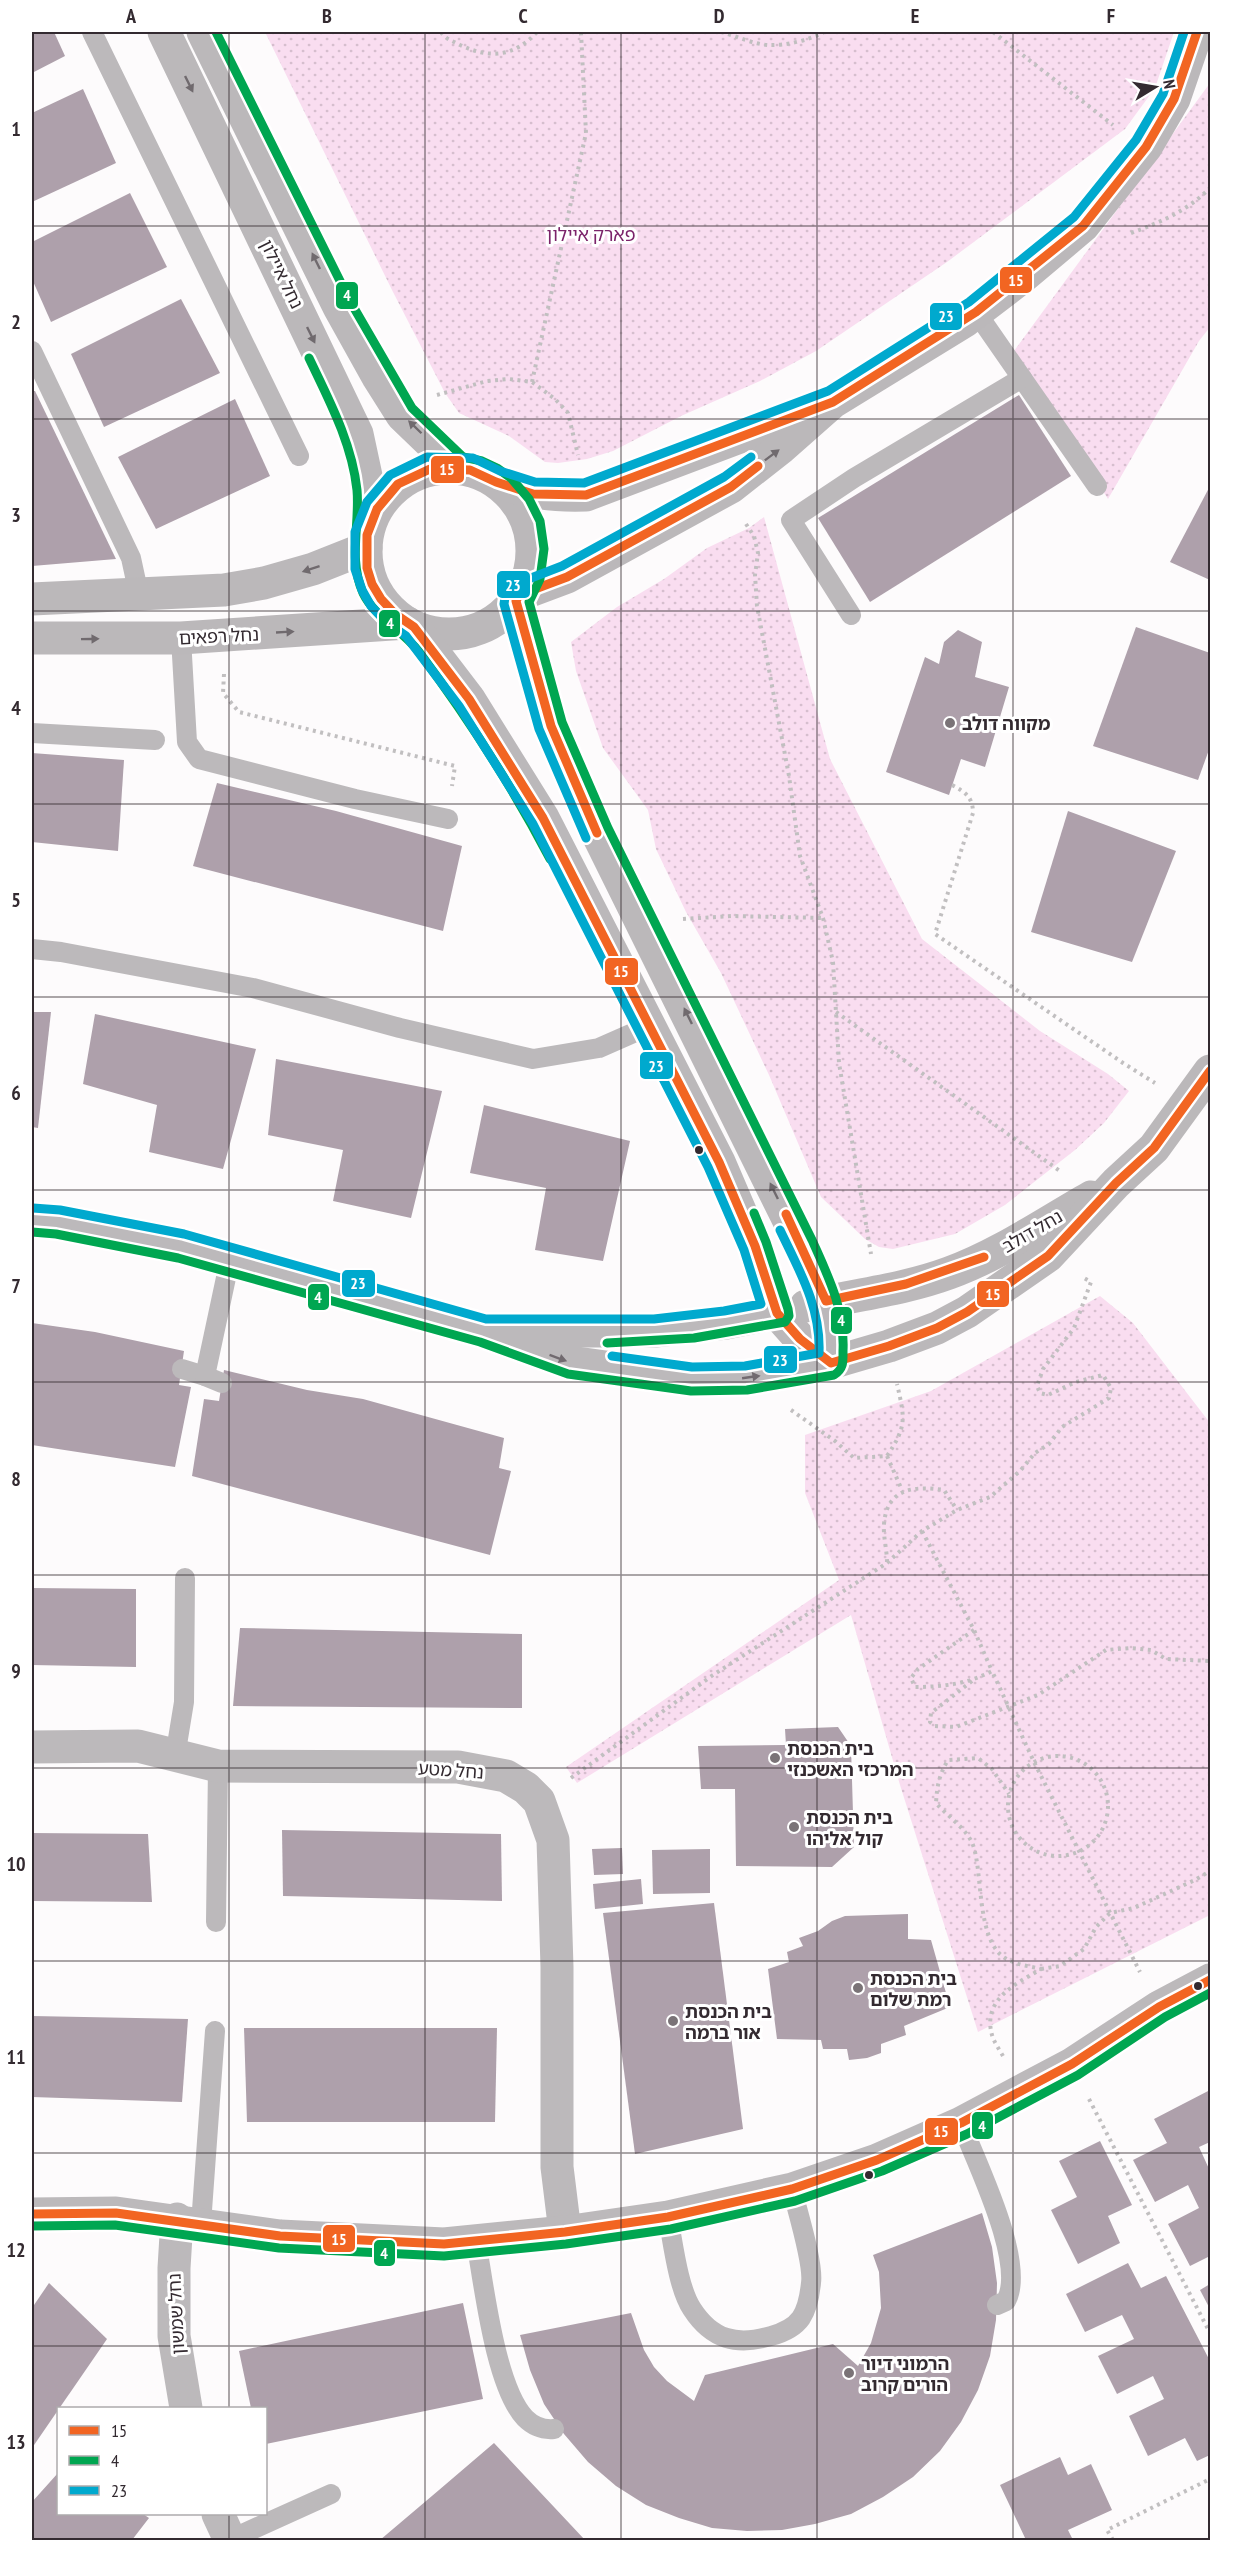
<svg xmlns="http://www.w3.org/2000/svg" width="1242" height="2572" font-family="'PT Sans Narrow','Noto Sans Hebrew',sans-serif">
<defs>
<pattern id="green-dots" width="8" height="8" patternUnits="userSpaceOnUse" patternTransform="scale(1.5)"><rect width="8" height="8" fill="#f9ddf0"/><path d="M2 2h.1M6 6h.1" fill="none" stroke="#d6bece" stroke-width="1.8" stroke-linecap="round"/></pattern>
</defs>
<rect width="100%" height="100%" fill="#fdfbfc"/>
<g fill="url(#green-dots)">
<polygon points="265,32 1174,32 1155,88 1125,129 947,262 816,351 760,381 681,416 613,451 587,459 558,463 545,462 509,436 459,413 445,393 393,292"/>
<polygon points="1210,83 1210,327 1199,341 1108,499 1014,351"/>
<polygon points="764,517 830,759 922,939 1040,1031 1108,1074 1129,1091 1104,1123 1075,1150 1005,1205 955,1234 893,1249 879,1247 865,1239 821,1197 769,1075 721,973 686,912 656,849 648,810 603,748 576,671 571,642 617,607 664,579 707,548 749,528"/>
<polygon points="1100,1296 1133,1323 1210,1423 1210,1915 978,2032 900,1785 851,1615 577,1783 566,1767 839,1580 805,1493 805,1435 931,1391"/>
</g>
<g fill="#aea0ab">
<polygon points="32,32 54,32 65,56 32,73"/>
<polygon points="83,89 116,163 32,202 32,113"/>
<polygon points="130,193 167,267 51,322 32,279 32,242"/>
<polygon points="181,299 220,373 104,427 71,354"/>
<polygon points="32,391 35,391 116,559 32,566"/>
<polygon points="1019,395 1071,476 870,602 818,518"/>
<polygon points="235,399 270,476 156,529 118,457"/>
<polygon points="1210,486 1210,580 1170,562"/>
<polygon points="1136,627 1210,653 1210,747 1198,780 1093,746"/>
<polygon points="958,630 982,642 975,677 1009,687 985,767 961,759 949,795 886,772 925,657 939,664 944,642"/>
<polygon points="32,753 124,760 118,851 32,842"/>
<polygon points="217,783 336,811 462,846 443,931 193,866"/>
<polygon points="1068,811 1176,851 1132,962 1031,932"/>
<polygon points="32,1012 51,1012 38,1128 32,1127"/>
<polygon points="95,1014 256,1049 223,1169 149,1152 157,1105 83,1084"/>
<polygon points="276,1059 442,1091 411,1218 333,1201 343,1150 268,1135"/>
<polygon points="484,1105 630,1141 603,1261 535,1250 546,1188 470,1173"/>
<polygon points="32,1323 95,1332 184,1351 179,1385 191,1387 175,1467 32,1445"/>
<polygon points="224,1370 307,1390 363,1399 504,1438 499,1468 511,1471 490,1555 192,1476 204,1399 219,1401"/>
<polygon points="32,1588 136,1589 136,1667 32,1665"/>
<polygon points="240,1628 522,1634 522,1708 233,1706"/>
<polygon points="838,1727 851,1746 854,1847 832,1867 736,1866 735,1789 701,1789 698,1746 786,1745 785,1729"/>
<polygon points="282,1830 501,1834 502,1901 283,1896"/>
<polygon points="32,1833 148,1834 152,1902 32,1901"/>
<polygon points="622,1848 623,1874 594,1875 592,1849"/>
<polygon points="710,1849 710,1893 653,1894 652,1850"/>
<polygon points="641,1879 643,1904 595,1909 593,1884"/>
<polygon points="714,1903 743,2129 635,2154 603,1913"/>
<polygon points="908,1914 908,1939 931,1940 950,2007 904,2026 906,2035 881,2044 881,2053 867,2058 849,2060 847,2049 823,2049 821,2040 777,2039 768,1969 789,1962 787,1952 803,1946 799,1938 818,1931 832,1921 845,1916"/>
<polygon points="32,2016 188,2019 182,2102 32,2097"/>
<polygon points="244,2028 497,2028 495,2122 247,2122"/>
<polygon points="1210,2090 1210,2142 1199,2147 1210,2171 1210,2256 1190,2266 1168,2224 1199,2208 1188,2185 1155,2202 1133,2160 1167,2143 1154,2119"/>
<polygon points="1100,2141 1132,2205 1108,2216 1120,2243 1078,2264 1051,2210 1077,2197 1059,2161"/>
<polygon points="982,2213 992,2247 997,2283 996,2320 990,2356 978,2390 961,2422 940,2451 913,2477 883,2497 851,2514 815,2524 782,2530 747,2531 712,2528 679,2518 646,2505 616,2486 588,2462 564,2434 544,2404 530,2370 520,2335 631,2313 644,2350 654,2367 667,2381 694,2401 705,2375 833,2344 858,2366 871,2343 881,2308 879,2272 873,2255"/>
<polygon points="1128,2263 1141,2288 1166,2276 1210,2361 1210,2455 1197,2461 1185,2438 1148,2456 1129,2416 1164,2399 1153,2376 1117,2394 1098,2356 1134,2339 1122,2315 1085,2332 1066,2294"/>
<polygon points="49,2283 107,2339 32,2448 32,2308"/>
<polygon points="1210,2284 1210,2309 1200,2290"/>
<polygon points="463,2303 483,2399 266,2444 266,2408 251,2408 239,2351"/>
<polygon points="494,2443 585,2540 380,2540 439,2490"/>
<polygon points="1060,2457 1068,2475 1091,2464 1112,2510 1068,2530 1073,2540 1026,2540 1000,2485"/>
<polygon points="58,2473 58,2514 143,2514 149,2518 132,2540 32,2540 32,2502"/>
</g>
<g fill="none" stroke-linecap="round" stroke-linejoin="round">
<g stroke="#c1bfc0" stroke-width="4" stroke-dasharray="3 4.5" stroke-linecap="butt">
<path d="M441 32C445 39 453 41 460 45 490 59 514 57 537 32"/>
<path d="M721 32C736 36 753 44 768 45 785 46 810 40 824 32"/>
<polyline points="993,32 1113,125"/>
<path d="M1131 233C1161 222 1187 211 1210 188"/>
<polyline points="532,382 586,133 581,32"/>
<polyline points="437,395 487,381 509,379 532,382 555,399 568,413 578,455"/>
<polyline points="746,524 754,536 758,553 755,575 757,606 789,776 800,856 823,918 833,962 839,1063 871,1254"/>
<polyline points="224,674 223,693 239,712 455,766 452,786"/>
<path d="M952 785C965 792 973 797 973 813L935 934 1123 1063 1155 1083"/>
<polyline points="683,919 732,916 823,918"/>
<polyline points="836,1012 1060,1171"/>
<path d="M791 1410 835 1441 854 1458 887 1456C907 1426 905 1419 897 1384"/>
<polyline points="887,1456 902,1490"/>
<polyline points="922,1531 974,1630 992,1671"/>
<path d="M887 1562C887 1550 883 1536 884 1524 887 1487 915 1486 944 1490L957 1510"/>
<path d="M974 1630 918 1669 911 1678 915 1687C942 1687 968 1684 992 1671L1034 1762 1140 1972"/>
<polyline points="972,1681 931,1713 930,1722 935,1726 956,1727 1038,1695 1106,1650 1130,1648 1151,1650 1166,1659 1210,1661"/>
<circle cx="1058" cy="1806" r="50"/>
<polyline points="571,1778 713,1675 887,1563 922,1531 957,1510 990,1497 1020,1471 1035,1453 1049,1444 1062,1427 1109,1398 1111,1388 1103,1375 1076,1382 1048,1395 1040,1393 1037,1386 1043,1369 1074,1328 1091,1282 1082,1277"/>
<polyline points="1041,1969 1060,1966 1084,1949 1096,1927 1110,1913 1134,1908 1195,1880 1210,1871"/>
<path d="M1003 2056C999 2049 994 2042 992 2035 982 1999 1016 1984 1041 1969 1029 1966 1016 1965 1005 1958 976 1940 983 1872 973 1845 967 1829 947 1816 936 1803 937 1786 939 1775 948 1760L978 1758 992 1769 1009 1794"/>
<polyline points="1089,2099 1210,2333"/>
<polyline points="1113,2540 1107,2530 1210,2479"/>
</g>
<g stroke="#bcb9bb" stroke-width="20">
<polyline points="92,32 299,456"/>
<polyline points="976,312 1097,486"/>
<polyline points="32,351 131,558 139,595"/>
<polyline points="851,615 791,520 854,478 1022,378"/>
<polyline points="181,638 187,742 199,759 355,799 448,819"/>
<polyline points="32,733 155,740"/>
<polyline points="32,949 61,952 253,988 400,1028 533,1059 599,1048 649,1026"/>
<polyline points="182,1369 205,1376"/>
<polyline points="222,1383 205,1376 230,1259"/>
<polyline points="175,1757 184,1702 185,1578"/>
<polyline points="216,1922 218,1766"/>
<path d="M961 2123C976 2162 1027 2264 1006 2301L997 2305"/>
<path d="M668 2217C673 2242 678 2288 692 2309 712 2340 737 2346 771 2336 782 2333 794 2328 801 2318 807 2309 810 2293 811 2283 814 2264 797 2210 792 2189"/>
<polyline points="201,2224 215,2031"/>
<path d="M476 2241C484 2285 495 2386 525 2418 533 2426 543 2430 554 2429"/>
<polyline points="229,2540 331,2494"/>
</g>
<g stroke="#bcb9bb" stroke-width="33">
<polyline points="32,1220 58,1222 181,1246 484,1331 570,1362 691,1379 746,1378 831,1363"/>
<polyline points="506,1331 655,1331 726,1323 777,1313"/>
<polyline points="32,1747 138,1746 218,1766 458,1767 506,1776 526,1788 539,1801 553,1840 557,1967 557,2167 565,2232"/>
<polyline points="32,2214 116,2213 280,2236 444,2244 565,2232 668,2217 792,2189 877,2160 961,2123 1072,2064 1159,2007 1210,1980"/>
<polyline points="177,2219 174,2268 174,2336 186,2408"/>
<polyline points="218,2514 230,2540"/>
</g>
<g stroke="#bbb8ba" stroke-width="33">
<polyline points="164,32 357,434 369,490 369,526"/>
<polyline points="203,32 339,307 378,377 402,415 457,468"/>
<circle cx="449" cy="551" r="83"/>
<path d="M497 482C531 493 550 496 586 495L814 409"/>
<polyline points="519,595 567,577 731,487 782,447 833,402 965,321 1025,275 1083,226 1146,147 1174,99 1197,32"/>
<polyline points="32,599 224,590 264,583 313,569 366,548"/>
<polyline points="516,601 551,726 597,833 801,1245 826,1301 832,1333 831,1363"/>
<polyline points="414,627 469,699 543,818 719,1162 755,1246 777,1313 800,1339 831,1363"/>
<polyline points="32,638 181,638 407,623"/>
<path d="M806 1306C853 1295 903 1290 949 1273 999 1255 1045 1223 1091 1197"/>
<polyline points="831,1363 889,1346 937,1328 967,1312 1048,1256 1116,1183 1154,1148 1210,1071"/>
</g>
<defs>
<g id="bus-1">
<polyline points="1197,32 1174,99 1146,147 1083,226 976,312 833,402 586,495 533,494 496,482 470,470 430,469 398,484 377,509 367,535 367,568 372,584 381,599 395,614 414,627 469,699 543,818 719,1162 755,1246 777,1313 800,1339 831,1363 889,1346 937,1328 967,1312 1048,1256 1116,1183 1154,1148 1210,1071"/>
<polyline points="597,833 551,726 516,601 519,595 567,577 731,487 758,466"/>
<polyline points="786,1214 826,1301 906,1284 984,1257"/>
<polyline points="32,2214 116,2213 280,2236 444,2244 565,2232 668,2217 792,2189 877,2160 961,2123 1072,2064 1159,2007 1210,1980"/>
</g>
<g id="bus-2">
<path d="M309 358C329 400 352 443 357 490 360 525 348 559 363 593 375 618 403 630 419 652 468 718 512 786 550 859"/>
<path d="M32 1232 56 1234 178 1258 480 1342 568 1374 691 1391 747 1390 834 1375C844 1369 843 1361 843 1351 845 1309 828 1276 812 1240L608 828 562 722 529 602 540 579 544 549 540 521 529 499 511 478 497 468 482 461 463 457 412 408 350 301 216 32"/>
<polyline points="607,1343 694,1338 785,1322 789,1316 788,1309 766,1242 754,1213"/>
<polyline points="32,2226 115,2225 279,2248 444,2256 566,2244 671,2229 795,2201 882,2171 967,2134 1078,2075 1165,2017 1210,1993"/>
</g>
<g id="bus-3">
<polyline points="586,838 539,729 504,604 505,597 513,585 562,566 724,477 751,457"/>
<polyline points="33,1208 60,1210 184,1234 486,1319 654,1319 724,1311 761,1304 744,1250 708,1167 533,824 459,706 406,636 386,622 371,606 362,590 355,569 355,532 367,502 390,475 427,457 473,458 500,471 535,482 584,483 828,391 969,302 1074,217 1136,140 1163,94 1184,32"/>
<path d="M612 1356 692 1367 745 1366 819 1353C821 1307 799 1270 780 1230"/>
</g>
</defs>
<use href="#bus-1" stroke="#fff" stroke-width="14"/>
<use href="#bus-2" stroke="#fff" stroke-width="14"/>
<use href="#bus-3" stroke="#fff" stroke-width="14"/>
<use href="#bus-1" stroke="#f26522" stroke-width="9"/>
<use href="#bus-2" stroke="#00a651" stroke-width="9"/>
<use href="#bus-3" stroke="#00a9ce" stroke-width="9"/>
</g>
<defs><path id="oneway-solid" d="M-6-.8H1V-3.2L6.5 0L1 3.2V.8H-6Z" transform="scale(1.5)"/></defs>
<g fill="#706a6e">
<use href="#oneway-solid" transform="translate(189 84) rotate(64)"/>
<use href="#oneway-solid" transform="translate(316 261) rotate(-116)"/>
<use href="#oneway-solid" transform="translate(311 335) rotate(64)"/>
<use href="#oneway-solid" transform="translate(415 427) rotate(-136)"/>
<use href="#oneway-solid" transform="translate(772 455) rotate(-37)"/>
<use href="#oneway-solid" transform="translate(311 569) rotate(162)"/>
<use href="#oneway-solid" transform="translate(285 632) rotate(-3)"/>
<use href="#oneway-solid" transform="translate(90 639) rotate(-1)"/>
<use href="#oneway-solid" transform="translate(688 1016) rotate(-116)"/>
<use href="#oneway-solid" transform="translate(774 1191) rotate(-116)"/>
</g>
<g fill="#716a6f">
<use href="#oneway-solid" transform="translate(558 1358) rotate(20)"/>
<use href="#oneway-solid" transform="translate(751 1377) rotate(-8)"/>
</g>
<path fill="none" stroke="#332a30" stroke-width="1.5" stroke-opacity="0.55" d="M229 32V2408M425 32V2540M621 32V2540M817 32V2540M1013 32V2540M32 226H1210M32 419H1210M32 611H1210M32 804H1210M32 997H1210M32 1190H1210M32 1382H1210M32 1575H1210M32 1768H1210M32 1961H1210M32 2153H1210M32 2346H1210M229 2514V2540"/>
<g fill="#7a7377" stroke="#fff" stroke-width="2">
<circle cx="950" cy="723" r="6"/>
<circle cx="775" cy="1758" r="6"/>
<circle cx="794" cy="1827" r="6"/>
<circle cx="858" cy="1988" r="6"/>
<circle cx="673" cy="2021" r="6"/>
<circle cx="849" cy="2373" r="6"/>
</g>
<g fill="#332a30" stroke="#fff" stroke-width="2">
<circle cx="699" cy="1150" r="5"/>
<circle cx="1198" cy="1986" r="5"/>
<circle cx="869" cy="2175" r="5"/>
</g>
<g text-anchor="middle" dominant-baseline="central" stroke-width="6" stroke-linejoin="round" paint-order="stroke">
<g font-size="18" fill="#7b236a" stroke="#fff">
<text x="591" y="234">פארק איילון</text>
</g>
<g font-size="18" fill="#332a30" stroke="#fff">
<text transform="translate(282 274) rotate(64)">נחל איילון</text>
<text transform="translate(219 636) rotate(-3)">נחל רפאים</text>
<text transform="translate(1032 1231) rotate(-30)">נחל דולב</text>
<text transform="translate(451 1770) rotate(4)">נחל מטע</text>
<text transform="translate(176 2314) rotate(-93)">נחל שמשון</text>
</g>
<g font-size="18" font-weight="bold" fill="#332a30" stroke="#fff" text-anchor="start">
<text x="962" y="723">מקווה דולב</text>
<text x="787" y="1748">בית הכנסת<tspan x="787" dy="21">המרכזי האשכנזי</tspan></text>
<text x="806" y="1817">בית הכנסת<tspan x="806" dy="21">קול אליהו</tspan></text>
<text x="870" y="1978">בית הכנסת<tspan x="870" dy="21">רמת שלום</tspan></text>
<text x="685" y="2011">בית הכנסת<tspan x="685" dy="21">אור ברמה</tspan></text>
<text x="861" y="2363">הרמוני דיור<tspan x="861" dy="21">הורים קרוב</tspan></text>
</g>
</g>
<g stroke="#fff" stroke-width="2">
<rect x="999" y="266" width="34" height="28" rx="6" fill="#f26522"/>
<rect x="335" y="281" width="24" height="29" rx="6" fill="#00a651"/>
<rect x="929" y="302" width="34" height="29" rx="6" fill="#00a9ce"/>
<rect x="430" y="455" width="35" height="29" rx="6" fill="#f26522"/>
<rect x="496" y="570" width="35" height="29" rx="6" fill="#00a9ce"/>
<rect x="378" y="609" width="23" height="29" rx="6" fill="#00a651"/>
<rect x="604" y="957" width="35" height="29" rx="6" fill="#f26522"/>
<rect x="639" y="1051" width="35" height="29" rx="6" fill="#00a9ce"/>
<rect x="341" y="1269" width="35" height="29" rx="6" fill="#00a9ce"/>
<rect x="976" y="1280" width="34" height="28" rx="6" fill="#f26522"/>
<rect x="307" y="1283" width="23" height="28" rx="6" fill="#00a651"/>
<rect x="830" y="1306" width="23" height="29" rx="6" fill="#00a651"/>
<rect x="763" y="1345" width="35" height="29" rx="6" fill="#00a9ce"/>
<rect x="971" y="2111" width="23" height="29" rx="6" fill="#00a651"/>
<rect x="924" y="2117" width="35" height="29" rx="6" fill="#f26522"/>
<rect x="322" y="2224" width="34" height="29" rx="6" fill="#f26522"/>
<rect x="373" y="2239" width="23" height="28" rx="6" fill="#00a651"/>
</g>
<g font-size="16" text-anchor="middle" font-weight="bold" fill="#fff">
<text x="1016" y="286">15</text>
<text x="347" y="301">4</text>
<text x="946" y="322">23</text>
<text x="447" y="475">15</text>
<text x="513" y="591">23</text>
<text x="390" y="629">4</text>
<text x="621" y="977">15</text>
<text x="656" y="1072">23</text>
<text x="358" y="1289">23</text>
<text x="993" y="1300">15</text>
<text x="318" y="1303">4</text>
<text x="841" y="1326">4</text>
<text x="780" y="1366">23</text>
<text x="982" y="2132">4</text>
<text x="941" y="2137">15</text>
<text x="339" y="2245">15</text>
<text x="384" y="2259">4</text>
</g>
<rect width="1242" height="2572" fill="none" stroke="#ffffff" stroke-width="66"/>
<rect x="57" y="2407" width="210" height="108" fill="#ffffff" stroke="#adaaac" stroke-width="1.5"/>
<rect x="69" y="2426" width="30" height="9" fill="#f26522" stroke="#adaaac" stroke-width="1.5"/>
<text x="111" y="2437" font-size="18" fill="#332a30">15</text>
<rect x="69" y="2456" width="30" height="9" fill="#00a651" stroke="#adaaac" stroke-width="1.5"/>
<text x="111" y="2467" font-size="18" fill="#332a30">4</text>
<rect x="69" y="2486" width="30" height="9" fill="#00a9ce" stroke="#adaaac" stroke-width="1.5"/>
<text x="111" y="2497" font-size="18" fill="#332a30">23</text>
<g transform="translate(1155 87) rotate(79)" stroke="#ffffff" stroke-width="4.5" paint-order="stroke">
<path d="M0-4.5L10 22L0 15L-10 22Z" fill="#332a30"/>
<text y="-9" font-size="16" font-weight="bold" text-anchor="middle" fill="#332a30">N</text>
</g>
<rect x="33" y="33" width="1176" height="2506" fill="none" stroke="#332a30" stroke-width="2"/>
<g font-size="20" text-anchor="middle" font-weight="bold" fill="#332a30">
<text x="131" y="23">A</text>
<text x="327" y="23">B</text>
<text x="523" y="23">C</text>
<text x="719" y="23">D</text>
<text x="915" y="23">E</text>
<text x="1111" y="23">F</text>
<text x="16" y="136">1</text>
<text x="16" y="329">2</text>
<text x="16" y="522">3</text>
<text x="16" y="715">4</text>
<text x="16" y="907">5</text>
<text x="16" y="1100">6</text>
<text x="16" y="1293">7</text>
<text x="16" y="1486">8</text>
<text x="16" y="1678">9</text>
<text x="16" y="1871">10</text>
<text x="16" y="2064">11</text>
<text x="16" y="2257">12</text>
<text x="16" y="2449">13</text>
</g>
</svg>
